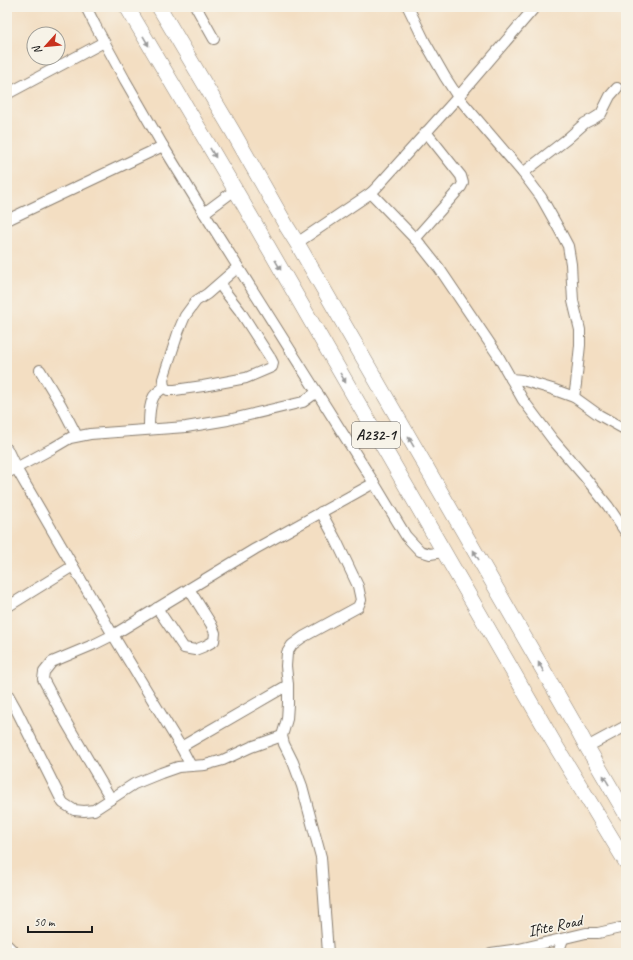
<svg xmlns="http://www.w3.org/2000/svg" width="633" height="960" font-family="Caveat,sans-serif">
<rect width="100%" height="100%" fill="#f7f3e8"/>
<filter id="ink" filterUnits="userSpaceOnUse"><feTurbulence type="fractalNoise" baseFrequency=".025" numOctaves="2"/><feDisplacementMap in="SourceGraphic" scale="8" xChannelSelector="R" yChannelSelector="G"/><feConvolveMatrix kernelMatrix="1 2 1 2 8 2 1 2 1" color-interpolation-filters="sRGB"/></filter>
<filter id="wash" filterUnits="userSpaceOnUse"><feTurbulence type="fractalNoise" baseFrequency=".012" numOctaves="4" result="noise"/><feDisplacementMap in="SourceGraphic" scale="16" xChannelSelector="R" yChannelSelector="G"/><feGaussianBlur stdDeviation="0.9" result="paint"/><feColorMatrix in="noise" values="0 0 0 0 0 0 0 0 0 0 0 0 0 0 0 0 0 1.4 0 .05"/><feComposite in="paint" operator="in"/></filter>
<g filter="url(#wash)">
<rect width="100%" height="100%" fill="#f3dec2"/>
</g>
<g filter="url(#ink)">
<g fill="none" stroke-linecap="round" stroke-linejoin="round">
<defs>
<g id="minor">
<polyline points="86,7 95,25 125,80 163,146 204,213 374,483 406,536 420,551 430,554 443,552"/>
<polyline points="196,7 214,39"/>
<polyline points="408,7 425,42 445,77 458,97 523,173 541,197 559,229 568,246 571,264 573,301 580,330 580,345 576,384 574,397"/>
<polyline points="7,94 104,42"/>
<polyline points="523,173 567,139 585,123 593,119 601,114 610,96 617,88"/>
<polyline points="371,193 420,244 439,268 497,354 523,400 553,440 584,476 608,506 626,533"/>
<polyline points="204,213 235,190"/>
<polyline points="7,220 163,146"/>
<polyline points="415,239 461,187 463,183 461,176 426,132"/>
<polyline points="297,243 371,193 377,187 458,97 535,7"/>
<polyline points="40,370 61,405 77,436"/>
<polyline points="511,379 522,380 552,389 574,397 599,415 626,430"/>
<polyline points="164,387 168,390 175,390 203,386 246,378 272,367 273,363 271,359 240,311 223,289 222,282"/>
<polyline points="164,387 163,379 179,330 185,316 196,301 207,294 238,267"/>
<path d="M149 429C149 418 149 405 154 396 157 392 161 390 164 387"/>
<polyline points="7,449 16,468 113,635 181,747 191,766"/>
<polyline points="7,473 53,448 70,438 90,434 186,427 228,420 303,402 317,392"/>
<polyline points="321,512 336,540 358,586 361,600 358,607 303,637 292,645 287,653 286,666 288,685 288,704 287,719 282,736 284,744 293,762 302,786 321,857 328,953"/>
<polyline points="7,607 73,566"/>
<polyline points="157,608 184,648 195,650 205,646 214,641 215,633 211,624 189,589"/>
<polyline points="7,693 16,709 63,803 74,810 84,811 94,810 134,784 161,773 178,767 205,765 223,760 251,747 282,736"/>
<polyline points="181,747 288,685"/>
<polyline points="587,747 626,726"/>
<polyline points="111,799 66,722 43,679 44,672 52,662 95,644 113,635 255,549 374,483"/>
<polyline points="7,945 15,953"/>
<polyline points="491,953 519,949 586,933 598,933 620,928 626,929"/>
<polyline points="558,953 563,939"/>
</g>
<g id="highway">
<polyline points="127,7 240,198 554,743 626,862"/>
<polyline points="159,7 233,132 287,227 297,243 579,732 587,747 626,814"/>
</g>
</defs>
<use href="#minor" stroke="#887d6f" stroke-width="12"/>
<use href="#highway" stroke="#887d6f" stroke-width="16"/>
<use href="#minor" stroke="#fff" stroke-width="10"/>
<use href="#highway" stroke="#fff" stroke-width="15"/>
</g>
<defs><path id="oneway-solid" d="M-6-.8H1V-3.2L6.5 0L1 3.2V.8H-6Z"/></defs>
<g fill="#999">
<use href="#oneway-solid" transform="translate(146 41) rotate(60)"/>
<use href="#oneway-solid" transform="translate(213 153) rotate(59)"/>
<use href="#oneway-solid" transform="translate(278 265) rotate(60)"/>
<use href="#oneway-solid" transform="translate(343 378) rotate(60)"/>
<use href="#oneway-solid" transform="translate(411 442) rotate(-120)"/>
<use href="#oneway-solid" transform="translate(476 555) rotate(-120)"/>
<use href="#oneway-solid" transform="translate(541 667) rotate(-120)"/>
<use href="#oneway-solid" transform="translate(606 780) rotate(-121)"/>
</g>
</g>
<g text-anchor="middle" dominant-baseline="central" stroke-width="3.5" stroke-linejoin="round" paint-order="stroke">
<rect fill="#f7f3e8" stroke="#5e5c59" stroke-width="1" x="352" y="422" width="48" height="26" rx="3"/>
<g font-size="15" font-weight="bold" fill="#1c1c1c">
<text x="376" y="435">A232-1</text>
</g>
<g font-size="16" fill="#1c1c1c" stroke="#f7f3e8">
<text transform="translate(555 926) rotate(-12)">Ifite Road</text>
</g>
</g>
<rect width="633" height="960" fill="none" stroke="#f7f3e8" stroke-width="24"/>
<g transform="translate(46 46) rotate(243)"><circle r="19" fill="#f7f3e8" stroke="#9f9d96"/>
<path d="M0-3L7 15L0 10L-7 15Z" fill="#c8321e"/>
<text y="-6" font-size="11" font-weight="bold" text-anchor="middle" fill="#1c1c1c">N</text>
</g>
<path d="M28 926v6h64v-6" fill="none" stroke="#1c1c1c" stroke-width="2"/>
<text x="34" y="926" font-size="12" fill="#1c1c1c" stroke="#f7f3e8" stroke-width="3" paint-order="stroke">50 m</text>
</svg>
